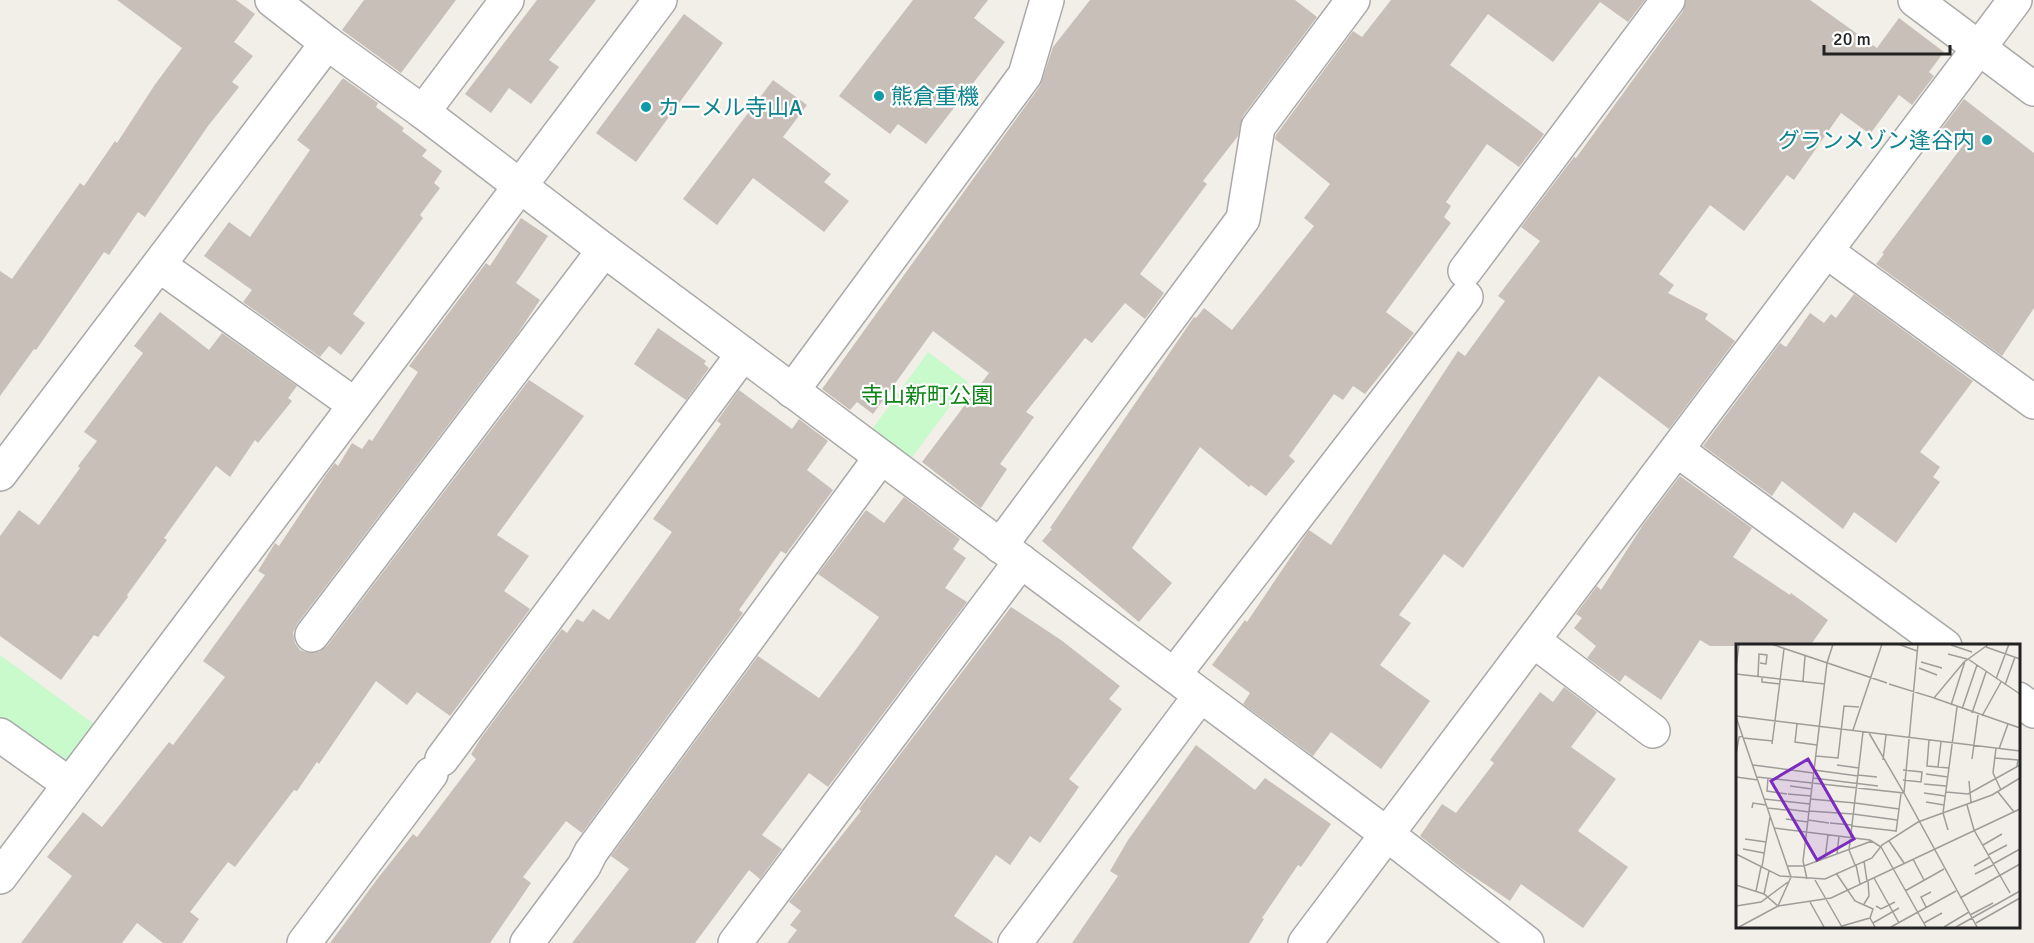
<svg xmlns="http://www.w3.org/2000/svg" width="2034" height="943" font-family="Signika,'Noto Sans JP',sans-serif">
<rect width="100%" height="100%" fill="#f2efe9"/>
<g fill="#c8facc">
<polygon points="928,352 968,382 907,464 868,435"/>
<polygon points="0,655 105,732 80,766 48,764 0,730"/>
</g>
<g fill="#c7bfb8">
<polygon points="117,0 236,0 255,14 234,42 253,56 232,82 239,87 208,126 145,217 138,212 109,255 104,252 36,350 34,349 0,396 0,271 12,279 80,183 84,186 115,141 117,143 154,86 182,48"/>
<polygon points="364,0 456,0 401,73 342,30"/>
<polygon points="537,0 596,0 549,60 559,67 531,104 509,88 491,113 465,94"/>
<polygon points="913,0 988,0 974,18 1005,42 926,144 898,124 890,134 839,96"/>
<polygon points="1090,0 1295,0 1317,17 1243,116 1238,136 1203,181 1207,184 1140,274 1164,293 1145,319 1125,303 1092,343 1085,338 1026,412 1034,417 1000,464 1007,469 981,508 922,462 989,373 933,331 873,414 857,402 850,410 822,389 1040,86 1053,47"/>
<polygon points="1391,0 1645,0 1628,22 1600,2 1553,62 1488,14 1450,65 1544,134 1519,167 1487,144 1446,202 1451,206 1444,217 1451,223 1386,312 1414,333 1365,394 1353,386 1343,400 1334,394 1289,456 1295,461 1266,496 1251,485 1249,487 1200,447 1132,548 1172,583 1139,622 1042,541 1052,529 1050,528 1194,317 1196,318 1204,308 1232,330 1314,226 1304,218 1330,184 1275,139 1276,135 1353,31 1362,37"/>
<polygon points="1686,0 1810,0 1877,48 1899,18 1944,52 1929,72 1934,76 1912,105 1899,95 1870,134 1841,113 1794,180 1787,175 1744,231 1710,205 1659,274 1674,285 1668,293 1708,314 1705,319 1735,341 1669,429 1599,376 1463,568 1444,554 1399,615 1411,623 1380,665 1430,701 1381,769 1331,732 1313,756 1243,704 1250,693 1212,665 1245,620 1247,622 1309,530 1331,545 1458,351 1465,356 1505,301 1498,296 1540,241 1521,227 1574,157 1576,158 1683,11"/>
<polygon points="684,14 723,43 636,162 596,133"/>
<polygon points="343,78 378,103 376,107 404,128 402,131 427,150 422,156 442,171 434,183 440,188 420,215 423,218 353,314 365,323 341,355 329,346 320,357 243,302 252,290 204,256 229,222 250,237 310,150 297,140"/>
<polygon points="773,80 807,105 783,137 831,174 824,182 849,201 824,232 753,178 717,225 683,199"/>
<polygon points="1964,99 2034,153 2034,308 2002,356 1876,264 1884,254 1882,253 1964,144 1942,128"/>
<polygon points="521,218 548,236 516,283 540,300 518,333 297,624 293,633 295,643 300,650 309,653 319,652 327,646 529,380 584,416 497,535 529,556 504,591 530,609 450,716 417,692 407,705 376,681 319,764 317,762 297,791 294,790 235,867 228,862 190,912 199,919 182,943 163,943 137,923 122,943 21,943 72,876 47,857 83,812 102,827 169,742 173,745 225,677 203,661 265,575 258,571 275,543 279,546 326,475 335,463 338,466 352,443 362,449 369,439 372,441 418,372 409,366 486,263 490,266"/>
<polygon points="1854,294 1973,381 1920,452 1940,467 1933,477 1940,482 1896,543 1854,512 1843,529 1782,481 1772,496 1703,446 1780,343 1786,347 1810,313 1824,323 1831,314 1836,318"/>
<polygon points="160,312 209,350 222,333 297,386 288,398 292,401 258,443 255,440 230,477 216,466 164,538 167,540 127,595 128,597 98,637 94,635 61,680 0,636 0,536 19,510 39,525 80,468 78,466 97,441 84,432 143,353 134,346"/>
<polygon points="658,328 706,361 704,364 709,368 686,400 634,364"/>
<polygon points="739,390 792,429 799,419 828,441 807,470 833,490 786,554 781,551 739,610 743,613 582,833 566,821 523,877 531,883 490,943 330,943 378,878 413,834 417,837 476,759 471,754 481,738 562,629 567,633 577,619 583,622 593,609 609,620 672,532 653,519 721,424 717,421"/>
<polygon points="1680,476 1752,528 1733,557 1790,595 1791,593 1828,620 1810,646 1710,646 1700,640 1661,700 1625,675 1620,682 1587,658 1596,646 1574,628 1582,618 1576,614 1597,586 1601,590 1643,525"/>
<polygon points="904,497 960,539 953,549 966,558 945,588 967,602 828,787 809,773 762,835 782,849 760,879 749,870 695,943 572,943 629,869 611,856 758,656 819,698 857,648 879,617 818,574 866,510 884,523"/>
<polygon points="1011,607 1061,640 1120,686 1109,699 1122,709 1069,779 1079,787 1040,843 1030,836 1010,865 996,855 954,916 994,943 787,943 797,930 790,925 801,911 789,902 861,811 859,809"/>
<polygon points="1564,687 1597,712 1571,747 1616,779 1578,831 1628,867 1583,928 1521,884 1510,901 1461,868 1420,836 1442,804 1456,813 1494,763 1490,760 1540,692 1553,702"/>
<polygon points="1196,745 1255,790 1265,778 1331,824 1301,867 1298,865 1262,918 1264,919 1249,943 1072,943 1118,876 1110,871 1128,840"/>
</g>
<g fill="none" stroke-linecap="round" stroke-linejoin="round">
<defs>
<g id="minor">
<polyline points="272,0 327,43 423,112 604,250 1388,835 1527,943"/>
<polyline points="1915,0 2034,89"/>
<polyline points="423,112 507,0"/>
<polyline points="1826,251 2034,402"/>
<polyline points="159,265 355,405"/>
<polyline points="1465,271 1668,0"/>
<polyline points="792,391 1025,75 1047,0"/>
<polyline points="1677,450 1945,646"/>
<polyline points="0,474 327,43"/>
<polyline points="1000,546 1243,219 1258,127 1353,0"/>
<polyline points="312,635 604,250"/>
<polyline points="1534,641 1653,731"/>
<polyline points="1174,675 1466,297"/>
<polyline points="2018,699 2034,711"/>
<polyline points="0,735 69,784"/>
<polyline points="442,759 743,354"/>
<polyline points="0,877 660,0"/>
<polyline points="304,943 431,774"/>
<polyline points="527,943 584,866 591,852 881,457"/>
<polyline points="735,943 1021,561"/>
<polyline points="1015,943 1200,696"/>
<polyline points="1305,943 2015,0"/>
</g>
</defs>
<use href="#minor" stroke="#a9a9a9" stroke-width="36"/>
<use href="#minor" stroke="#fff" stroke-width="33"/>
</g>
<g fill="#0f9aa8" stroke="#fff" stroke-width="2">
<circle cx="879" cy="96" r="6"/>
<circle cx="646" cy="107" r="6"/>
<circle cx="1987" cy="140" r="6"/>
</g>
<g text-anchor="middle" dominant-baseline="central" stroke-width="4.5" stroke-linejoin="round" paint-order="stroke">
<g font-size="22" fill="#0d838f" stroke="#fff" text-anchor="start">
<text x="891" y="96">熊倉重機</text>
<text x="658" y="107">カーメル寺山A</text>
<text x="1975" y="140" text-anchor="end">グランメゾン逢谷内</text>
</g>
<g font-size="22" fill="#0c8416" stroke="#fff">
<text x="927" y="395">寺山新町公園</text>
</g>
</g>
<g transform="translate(1736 644)">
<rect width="284" height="284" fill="#f2efe9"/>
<path fill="none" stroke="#9f9d99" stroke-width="1.5" d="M35 0 151 39M162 0 181 7M182 0 168 149 241 283M215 1 236 8M250 3 284 15M212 10 231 15M232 15 284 50M185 18 206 24M0 24 3 0M183 24 201 31M0 30 89 40M22 32 23 10 31 11 30 20 24 19M26 33V38L44 40M260 35 273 0M67 37 69 12M153 40 198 54 228 18 253 0M269 41 279 13M198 54 284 84M215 61 229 17M226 65 241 21M236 69 250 28M0 72 284 107M246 72 265 38M39 77 48 5M61 80 59 98 81 101M117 86 146 0M7 94 37 97M193 96 191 122 213 124M36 100 39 77M260 104 257 129 265 146M263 105 272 80M0 110 3 93 7 92M80 112 102 114 108 62 123 63M259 114 282 116 281 122M236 115 242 71M147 116 150 91M17 121 77 129M101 121 123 124M202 123 205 98M78 126 122 132M190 130 212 133M122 131 141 133M0 133 22 136M21 133 168 149 133 89M32 134 31 147 51 150M77 134 142 142M167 136 185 138 186 128 167 126M233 137 235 159M188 140 210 142M54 142 76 145M210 148 232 150 284 121M262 148 278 168M188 149 209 152M52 150 75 152M28 155 74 160M74 155 119 159M190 158 208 161M119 159 163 165M231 161 238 186 274 249M16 164 17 159 30 161M31 164 50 166M51 165 73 168M73 167 117 170M117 170 161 176M50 175 72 178M72 176 93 179M94 179 116 181M116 182 160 187M38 184 134 196 145 203M212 186 207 169 221 63M160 188 165 150M9 195 30 198M153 197 168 219M247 201 266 190M145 203 190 283M7 205 28 209M0 210 44 232 89 235 136 214 146 201 182 178 256 151 284 134M101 210 103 192M252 211 271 201M89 215 92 191M177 215 188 236M128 217 131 237M257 220 284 205M119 221 113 206 127 88M120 221 124 240M52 222H68L136 197M238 222 254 213M26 223 34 173M100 229 119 257 137 265 134 274M239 230 257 221M138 234 163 279M71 235 67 217 91 19 97 0M79 236 106 283M0 241 28 250 42 262 55 233 0 73M20 247 25 223M169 247 208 225M28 250 33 227M224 254 284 220M74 258 88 283M128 260 133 252 132 236M0 262 25 258 52 238M140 262 145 265 159 258M190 263 185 253 195 248M234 271 257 259M137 279 163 264M188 279 206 269M240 279 284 254M106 282 134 274 139 283M3 283 42 262 95 254 284 165M155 283 220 247M208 283 233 268M220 283 284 247"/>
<path fill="#7b2cbf" fill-opacity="0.15" stroke="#7b2cbf" stroke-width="3" d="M72 115 118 195 81 216 35 137Z"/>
<rect width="284" height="284" fill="none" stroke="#222" stroke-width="3"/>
</g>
<path d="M1824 45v9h126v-9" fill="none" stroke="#222222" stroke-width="3"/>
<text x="1833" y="45" font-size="18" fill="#222222" stroke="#ffffff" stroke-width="4.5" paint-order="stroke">20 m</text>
</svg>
